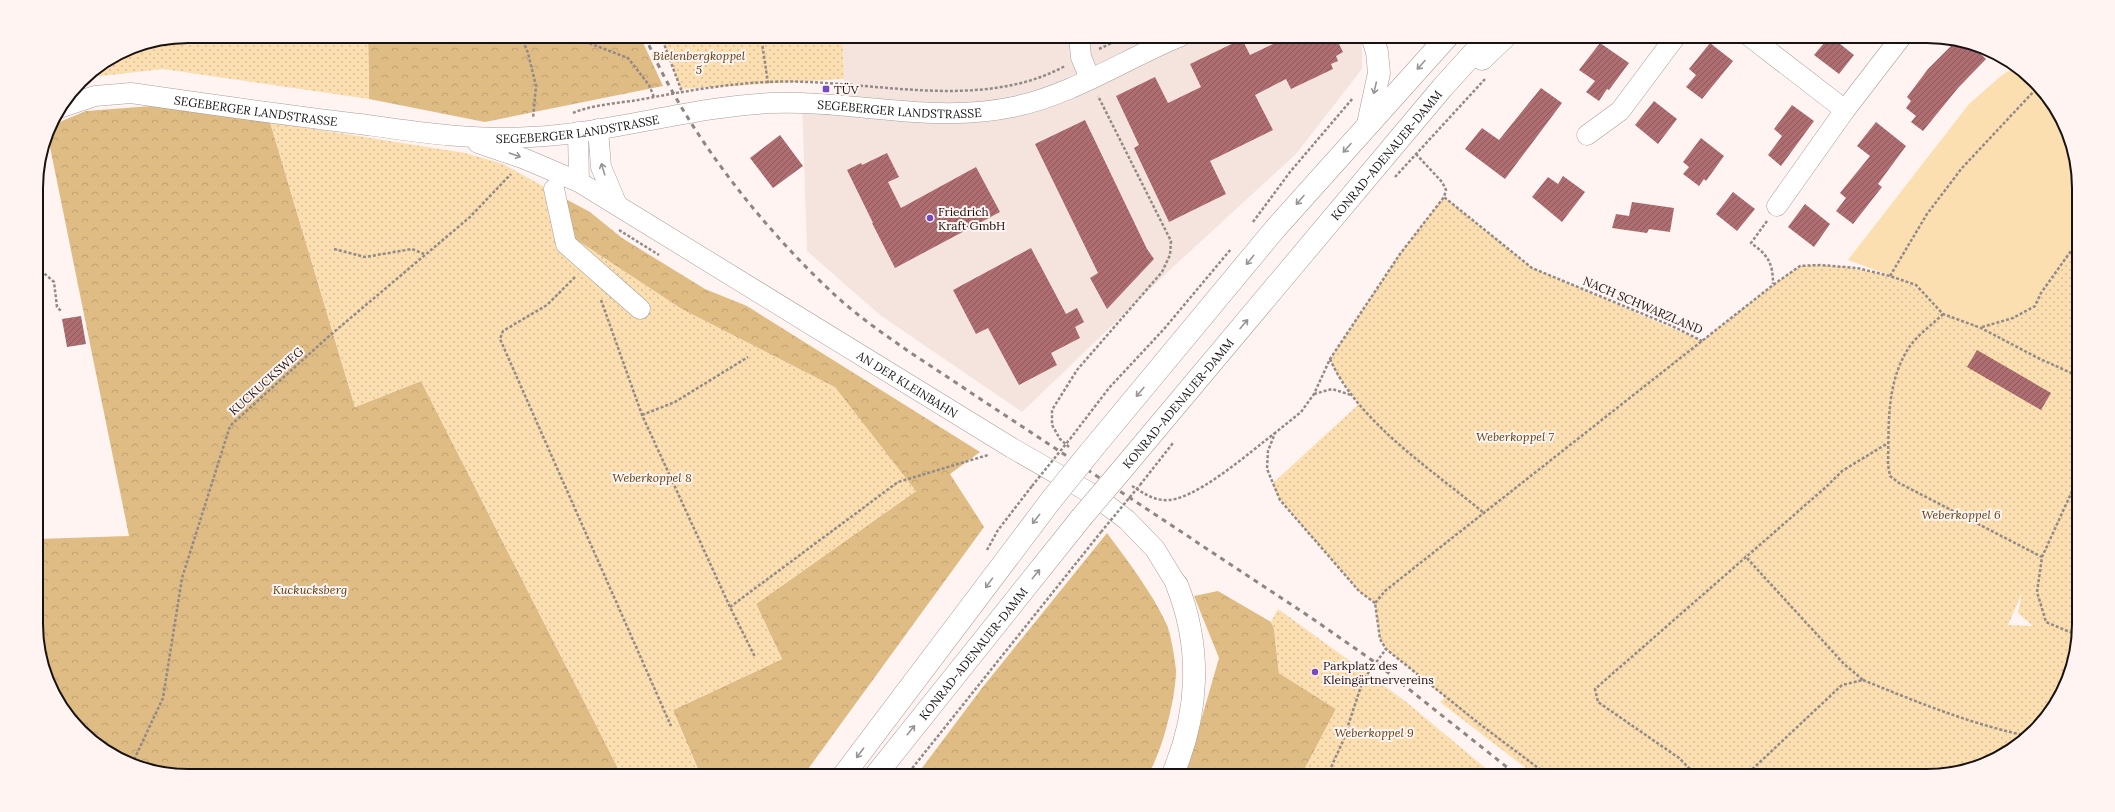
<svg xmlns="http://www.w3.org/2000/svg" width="2115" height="812" font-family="Lora,serif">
<defs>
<pattern id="forest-crowns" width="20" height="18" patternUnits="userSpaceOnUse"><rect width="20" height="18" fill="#e0bc85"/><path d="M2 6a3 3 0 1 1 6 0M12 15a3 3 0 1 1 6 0" fill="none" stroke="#bfa172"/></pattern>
<pattern id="park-dots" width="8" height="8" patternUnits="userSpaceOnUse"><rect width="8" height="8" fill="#fcdfb1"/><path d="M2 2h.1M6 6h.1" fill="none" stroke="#d7be97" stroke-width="1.8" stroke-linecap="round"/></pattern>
<pattern id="building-hatch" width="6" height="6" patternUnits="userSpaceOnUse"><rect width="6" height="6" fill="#ae6d70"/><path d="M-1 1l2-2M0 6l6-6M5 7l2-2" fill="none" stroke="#8d585b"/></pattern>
</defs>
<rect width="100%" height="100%" fill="#fff4f1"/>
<polygon fill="#f5e4de" points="843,36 1362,36 1362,69 1296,154 1173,267 1022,412 880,315 807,251 802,103 847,106 844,79"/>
<polygon fill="#fcdfb1" points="2016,66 2041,88 2067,130 2078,168 2078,241 2041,293 2035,306 2013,318 1981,328 1943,314 1916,285 1848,260 1969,104 2001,76"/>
<g fill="url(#forest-crowns)">
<polygon points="368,36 640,36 663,86 485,122 369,99"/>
<polygon points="152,106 270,122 355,407 421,381 622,776 188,776 139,768 104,750 74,724 52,691 39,653 38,539 129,536 48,137 50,126 86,111"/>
<polygon points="562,197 590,212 622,238 705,289 747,306 980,452 950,474 984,527 803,776 686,776 698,769 673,710 782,659 756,604 916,491 680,308 572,237"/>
<path d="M1107 533C1127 560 1153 594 1167 625 1171 635 1175 660 1176 670 1176 697 1162 754 1147 776H916L982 688Z"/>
<polygon points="1218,591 1271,622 1274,629 1279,673 1336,709 1301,776 1185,776 1219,658 1194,596"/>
</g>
<g fill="url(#park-dots)" fill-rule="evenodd">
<polygon points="188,36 368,36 369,99 163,69 84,78 88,74 130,48"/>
<polygon points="661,36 843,36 844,79 681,89"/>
<polygon points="270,122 465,153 503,164 562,197 572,237 680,308 835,387 916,491 756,604 782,659 673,710 698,770 686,776 622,776 421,381 355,407"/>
<path d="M1444 197 1532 268 1702 341 1773 285 1800 266 1820 265 1846 267 1890 276 1916 285 1943 314 1981 327 2013 318 2035 306 2041 293 2078 241 2079 624 2071 672 2053 709 2020 744 1985 764 1937 776H1536L1440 702 1445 697 1386 649 1380 639 1375 603 1359 591 1280 500 1272 484 1359 404 1336 372 1330 359 1400 254ZM2022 593 2018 613 2033 626 2008 625Z"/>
<polygon points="1278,609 1405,701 1495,776 1301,776 1336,709 1279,673 1274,629 1271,622"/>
</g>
<g fill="url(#building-hatch)">
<polygon points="1290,36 1335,36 1343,52 1336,56 1338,61 1331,64 1333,69 1291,89 1286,79 1255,95 1273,130 1210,161 1226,194 1169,222 1134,148 1139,145 1116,96 1155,77 1168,103 1201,87 1190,64 1242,39 1250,55"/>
<polygon points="1830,36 1854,55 1839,74 1814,55"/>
<polygon points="1956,41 1969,43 1986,59 1958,88 1923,131 1911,122 1916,116 1906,108 1911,101 1907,97 1928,69"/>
<polygon points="1600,43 1629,63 1609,90 1607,89 1599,101 1586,92 1595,81 1579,70"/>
<polygon points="1710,43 1733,61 1702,99 1686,87 1696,75 1689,69"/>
<polygon points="1541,88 1562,103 1505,179 1465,149 1482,128 1499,140"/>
<polygon points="1654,101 1677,119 1658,144 1635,125"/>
<polygon points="1792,105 1814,121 1781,166 1768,155 1782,136 1774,129"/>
<polygon points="1085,120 1147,249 1154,259 1107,309 1090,278 1098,273 1035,144"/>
<polygon points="1876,122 1906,146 1878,184 1882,187 1853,224 1836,211 1846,198 1840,193 1870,156 1857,146"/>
<polygon points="780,135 803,166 773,188 750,158"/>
<polygon points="1701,138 1724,156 1706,181 1704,179 1699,186 1683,174 1689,167 1683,162"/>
<polygon points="887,153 899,177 888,182 901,208 976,167 1000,212 895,268 872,223 873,223 847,170 861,163 862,165"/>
<polygon points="1563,176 1585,192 1562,222 1532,197 1548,177 1558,184"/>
<polygon points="1733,192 1755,209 1737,231 1716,214"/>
<polygon points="1632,202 1674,208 1670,232 1649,229 1647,233 1612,228 1616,214 1629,216"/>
<polygon points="1805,204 1830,224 1814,247 1788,227"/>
<polygon points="1031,248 1066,314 1077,308 1084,322 1075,327 1080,338 1051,353 1057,365 1019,385 988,328 976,334 953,290"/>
<polygon points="81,316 86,344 67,347 62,319"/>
<polygon points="1977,350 2051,393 2041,410 1967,367"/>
</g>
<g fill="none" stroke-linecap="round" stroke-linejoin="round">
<defs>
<g id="minor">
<polyline points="1079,36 1081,57 1090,79"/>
<polyline points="1749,36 1845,110 1902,36"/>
<path id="s1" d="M62 107 95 96 131 93C207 104 284 115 360 124 417 132 474 141 531 137 612 133 690 107 771 103 852 100 932 124 1013 107 1072 95 1125 59 1181 36"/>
<polyline points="598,129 601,167 617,205"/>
<polyline points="578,132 579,182"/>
<polyline points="1587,135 1620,111 1676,36"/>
<path id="s2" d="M478 143 525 159 579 182 1012 448 1092 494 1127 520 1155 549 1177 585"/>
<polyline points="554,189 566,244 640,309"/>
<polyline points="1777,206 1845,110"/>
</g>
<g id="highway">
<polyline points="1482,59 1506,36"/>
<polyline points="1368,124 1379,73 1377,52 1372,36"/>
<polyline points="1090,452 1275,229 1448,36"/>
<path id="s3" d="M1120 472 1442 88 1489 36"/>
<polyline points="843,776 1052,499"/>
<path id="s4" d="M875 776 1081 518"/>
<path d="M1172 776C1199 714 1202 648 1177 585"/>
</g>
</defs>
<use href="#minor" stroke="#a69d9a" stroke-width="21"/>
<use href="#highway" stroke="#a69d9a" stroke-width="23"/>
<g stroke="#928a88" stroke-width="2.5" stroke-dasharray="3 2" stroke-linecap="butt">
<polyline points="521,36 528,53 536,86 533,118"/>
<polyline points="536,36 550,42 586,42 628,58 649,85 654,97"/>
<polyline points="661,36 682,92"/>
<polyline points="761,36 768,83"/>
<polyline points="1099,49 1126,36"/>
<path d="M573 113C591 105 619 103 638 100 681 92 724 84 767 82 863 77 977 114 1065 66"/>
<polyline points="1416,154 1442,182 1446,190 1444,197 1532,268 1672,326 1702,341"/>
<polyline points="1395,177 1485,79"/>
<path d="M1767 221 1751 243C1768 255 1773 263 1773 284"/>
<polyline points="1253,222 1290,172 1353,98"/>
<polyline points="619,230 659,255"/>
<polyline points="334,249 365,257 412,249 424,254"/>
<polyline points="37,267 54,282 57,307 62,312"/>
<polyline points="1890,276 1927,214 1962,168 2036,89 2042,88"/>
<polyline points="575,277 547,305 503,331 500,339 671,726"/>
<polyline points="601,300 642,415 730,607 755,657"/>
<path d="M1943 314C1932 325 1916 336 1908 349 1886 384 1889 425 1888 465L1890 476 1899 483 2042 557"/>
<polyline points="1982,327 2013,318 2035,306 2041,293 2078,241"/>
<path d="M1330 359C1357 421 1432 470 1484 513"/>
<polyline points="1314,394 1332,389 1351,395"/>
<polyline points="642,415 675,402 748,357"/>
<polyline points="1070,439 1109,388 1164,329 1231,249"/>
<polyline points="1069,447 1060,439 1052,425 1052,410 1077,370 1162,272 1170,255 1171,241 1098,96"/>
<polyline points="1140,485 1173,443"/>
<path d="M1132 486C1142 492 1151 499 1163 500 1192 504 1251 451 1275 433"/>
<polyline points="987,550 998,530 1032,486"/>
<polyline points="1375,603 1359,591 1280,500 1267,469 1268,451 1275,433 1301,412 1314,394 1330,359 1400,254 1444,197"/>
<polyline points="730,607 898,482 988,455"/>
<polyline points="2077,635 2046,622 2037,592 2042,557 2079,476"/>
<path d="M1863 680C1917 702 1970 724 2028 736"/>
<polyline points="132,764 163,698 182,578 230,426 328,337 470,217 511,174"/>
<polyline points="818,776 824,768"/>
<polyline points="906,776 1101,532"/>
<polyline points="1327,776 1343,741 1363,680 1386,649"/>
<polyline points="1549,776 1481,725 1386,649 1380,639 1375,603 1385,591 1414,568 1773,285 1800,266 1820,265 1857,268 1890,276 1916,285 1943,314 1981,328 2038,358 2078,376"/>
<polyline points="1697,776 1679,758 1598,702 1595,689 1826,487 1842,471 1888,443"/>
<polyline points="1745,776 1842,685 1863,680 1844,664 1745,556"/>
</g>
<use href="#minor" stroke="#fff" stroke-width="20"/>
<use href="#highway" stroke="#fff" stroke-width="22"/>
<path stroke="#8e8684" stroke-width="3" stroke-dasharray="5 5" stroke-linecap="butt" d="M645 36C684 129 762 228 836 296 859 317 885 335 911 353L1313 619 1376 663 1518 776"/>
<defs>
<g id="highway-bridge">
<polyline points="1052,499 1090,452"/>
<polyline points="1081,518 1120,472"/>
</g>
</defs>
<use href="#highway-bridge" stroke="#a69d9a" stroke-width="23" stroke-linecap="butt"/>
<g stroke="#928a88" stroke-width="2.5" stroke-dasharray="3 2" stroke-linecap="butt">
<polyline points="1032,486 1070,439"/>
<polyline points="1101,532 1140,485"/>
</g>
<use href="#highway-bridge" stroke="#fff" stroke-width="22"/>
</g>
<defs><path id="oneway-shaft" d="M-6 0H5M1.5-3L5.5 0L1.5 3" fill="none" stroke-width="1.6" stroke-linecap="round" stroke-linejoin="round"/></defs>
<g stroke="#979594">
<use href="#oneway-shaft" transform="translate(1421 65) rotate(132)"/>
<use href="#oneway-shaft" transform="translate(1375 88) rotate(103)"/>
<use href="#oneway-shaft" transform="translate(1347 148) rotate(132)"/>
<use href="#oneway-shaft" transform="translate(515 155) rotate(19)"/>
<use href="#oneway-shaft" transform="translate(603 169) rotate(-107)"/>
<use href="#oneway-shaft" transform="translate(1300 200) rotate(131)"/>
<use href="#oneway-shaft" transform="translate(1250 260) rotate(129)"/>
<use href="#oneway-shaft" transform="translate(1244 324) rotate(-50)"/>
<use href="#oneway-shaft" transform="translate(1140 392) rotate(130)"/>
<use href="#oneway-shaft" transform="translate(1036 519) rotate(128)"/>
<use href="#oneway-shaft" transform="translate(1036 574) rotate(-51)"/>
<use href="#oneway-shaft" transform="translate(989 583) rotate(126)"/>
<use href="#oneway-shaft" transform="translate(911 730) rotate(-51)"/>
<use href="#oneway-shaft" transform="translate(860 753) rotate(127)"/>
</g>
<g fill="#754bc4" stroke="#fff4f1" stroke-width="1.5">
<rect x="822" y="85" width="8" height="8" rx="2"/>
<circle cx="930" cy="218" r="4"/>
<circle cx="1315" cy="672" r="4"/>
</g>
<g text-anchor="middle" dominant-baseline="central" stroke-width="4" stroke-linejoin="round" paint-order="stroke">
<g font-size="12" font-style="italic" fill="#594015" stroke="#fff4f1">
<text x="699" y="55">Bielenbergkoppel<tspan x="699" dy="14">5</tspan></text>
<text x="1515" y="436">Weberkoppel 7</text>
<text x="652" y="477">Weberkoppel 8</text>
<text x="1961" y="514">Weberkoppel 6</text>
<text x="310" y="589">Kuckucksberg</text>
<text x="1374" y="732">Weberkoppel 9</text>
</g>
<g font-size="12" fill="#171312" stroke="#fff4f1" text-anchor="start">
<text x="834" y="89">TÜV</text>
<text x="938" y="211">Friedrich<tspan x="938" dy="14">Kraft GmbH</tspan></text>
<text x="1323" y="665">Parkplatz des<tspan x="1323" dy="14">Kleingärtnervereins</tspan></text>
</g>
<g font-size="12" fill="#171312" stroke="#fff4f1">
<text stroke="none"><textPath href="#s1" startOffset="845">SEGEBERGER LANDSTRASSE</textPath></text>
<text stroke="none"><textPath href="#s1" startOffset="197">SEGEBERGER LANDSTRASSE</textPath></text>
<text stroke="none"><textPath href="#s1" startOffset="521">SEGEBERGER LANDSTRASSE</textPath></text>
<text stroke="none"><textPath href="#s3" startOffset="414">KONRAD-ADENAUER-DAMM</textPath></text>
<text transform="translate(1643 305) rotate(23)">NACH SCHWARZLAND</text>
<text transform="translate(266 381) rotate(-42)">KUCKUCKSWEG</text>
<text stroke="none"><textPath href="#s2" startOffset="494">AN DER KLEINBAHN</textPath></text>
<text stroke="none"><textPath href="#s3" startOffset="90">KONRAD-ADENAUER-DAMM</textPath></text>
<text stroke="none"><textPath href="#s4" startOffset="157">KONRAD-ADENAUER-DAMM</textPath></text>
</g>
</g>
<path d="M0 0H2115V812H0ZM188 43H1927A145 145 0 0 1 2072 188V624A145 145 0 0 1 1927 769H188A145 145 0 0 1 43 624V188A145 145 0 0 1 188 43Z" fill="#fff4f1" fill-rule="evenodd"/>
<path fill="none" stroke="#171312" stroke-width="2" d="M188 43H1927A145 145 0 0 1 2072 188V624A145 145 0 0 1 1927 769H188A145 145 0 0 1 43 624V188A145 145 0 0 1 188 43Z"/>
</svg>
